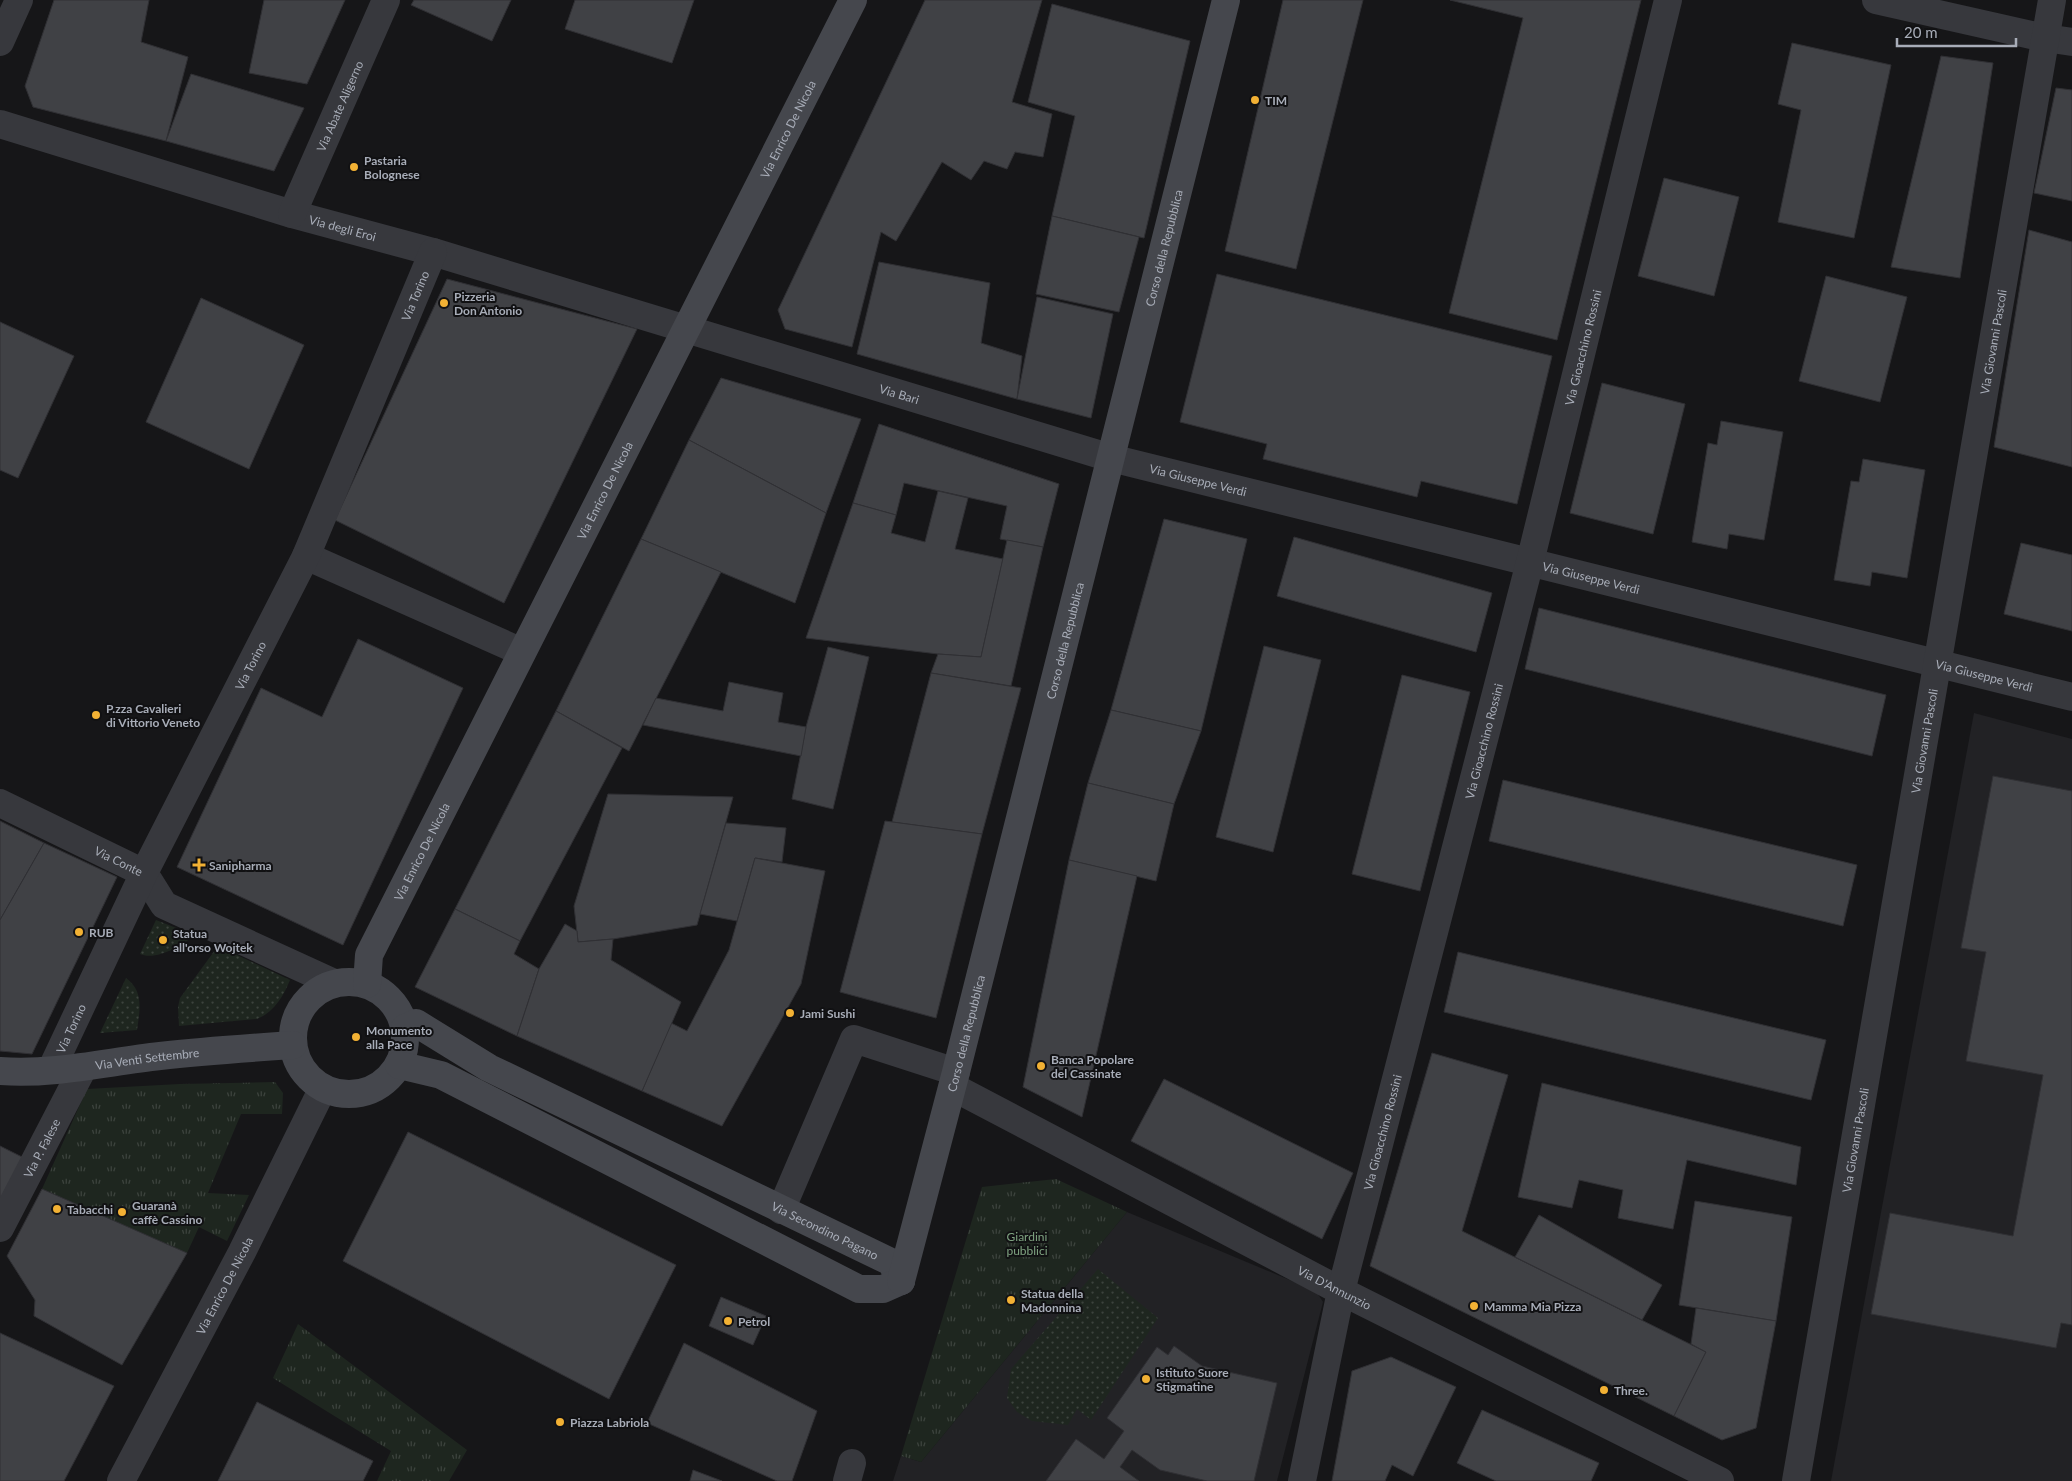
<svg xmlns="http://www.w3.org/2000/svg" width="2072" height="1481" font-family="Lato,sans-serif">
<defs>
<pattern id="grass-dots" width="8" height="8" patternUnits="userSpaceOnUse" patternTransform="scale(1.25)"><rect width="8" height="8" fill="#1e261f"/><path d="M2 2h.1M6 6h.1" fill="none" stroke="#3c433d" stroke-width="1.8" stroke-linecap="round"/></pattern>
<pattern id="park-tufts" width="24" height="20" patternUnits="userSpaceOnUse" patternTransform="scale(1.25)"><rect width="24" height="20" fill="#1e261f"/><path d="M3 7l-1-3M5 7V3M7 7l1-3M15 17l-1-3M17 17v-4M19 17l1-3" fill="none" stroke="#3c433d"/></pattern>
</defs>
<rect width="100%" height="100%" fill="#161618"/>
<g fill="#222225">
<polygon points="1974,713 2072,739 2072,1481 1831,1481"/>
<polygon points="1127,1212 1316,1291 1323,1302 1277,1481 893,1481 901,1456 921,1462"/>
</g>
<g fill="url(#grass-dots)">
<path d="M156 920 194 935C183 946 155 961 140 954Z"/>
<path d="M218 946 290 980C283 997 274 1012 257 1019L179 1026 178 1007 180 998Z"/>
<path d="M126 978C144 991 140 1010 137 1030L100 1033Z"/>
<polygon points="1098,1269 1158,1318 1091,1420 1077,1409 1068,1425 1032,1421 1017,1412 1007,1398 1011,1369"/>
</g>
<g fill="url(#park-tufts)">
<polygon points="275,1082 283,1093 282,1114 241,1114 208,1193 249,1195 227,1241 199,1227 187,1253 42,1189 87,1089 180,1084"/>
<polygon points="1056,1179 1127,1212 921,1462 901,1456 982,1187"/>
<polygon points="298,1324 467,1450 449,1481 377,1481 391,1451 273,1378"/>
</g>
<g fill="#404145" stroke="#303034">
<polygon points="54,0 149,0 141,42 188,57 166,141 33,107 25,86"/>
<polygon points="264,0 345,0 307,84 249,73"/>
<polygon points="414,0 511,0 492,41 411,5"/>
<polygon points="575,0 694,0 672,63 565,29"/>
<polygon points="925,0 1042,0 1012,102 1052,114 1043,157 1015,152 1007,169 984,161 971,180 942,162 896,241 881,232 852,347 785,329 778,310"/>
<polygon points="1283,0 1363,0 1296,269 1225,251"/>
<polygon points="1450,0 1641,0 1557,340 1449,313 1523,18"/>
<polygon points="1052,4 1190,41 1144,238 1052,216 1075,116 1028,102"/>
<polygon points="1792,43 1891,65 1854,238 1778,222 1801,110 1778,104"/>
<polygon points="1941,56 1993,63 1960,278 1891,267"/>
<polygon points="191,74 304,108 274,171 166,141"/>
<polygon points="2056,88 2072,90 2072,201 2034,193"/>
<polygon points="1664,178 1739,197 1714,296 1638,276"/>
<polygon points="1052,216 1139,237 1119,312 1036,294"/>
<polygon points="2029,230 2072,242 2072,467 1994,447"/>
<polygon points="879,262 990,283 981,343 1022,356 1017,399 857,354"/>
<polygon points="1217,274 1552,356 1517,504 1421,481 1417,497 1263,459 1267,444 1180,422"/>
<polygon points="1826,276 1907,297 1880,402 1799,381"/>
<polygon points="447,279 637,329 504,603 335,520"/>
<polygon points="1037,297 1113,314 1091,418 1017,399"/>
<polygon points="201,298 304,345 249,469 146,422"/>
<polygon points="0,322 74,356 18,478 0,470"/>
<polygon points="721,378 861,419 826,513 689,440"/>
<polygon points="1602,383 1685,404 1653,534 1570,513"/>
<polygon points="1721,421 1783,432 1764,540 1729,534 1727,549 1692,542 1708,443 1717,445"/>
<polygon points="879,424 1059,484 1043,547 1000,539 1007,506 904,483 896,515 853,503"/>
<polygon points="689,440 826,513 795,603 641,539"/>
<polygon points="1863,459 1925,470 1907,578 1872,572 1870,586 1834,580 1851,481 1859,482"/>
<polygon points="938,491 968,498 955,549 1003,559 981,657 938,654 806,638 853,503 896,515 891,533 925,542"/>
<polygon points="1164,519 1247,539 1201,731 1111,710"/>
<polygon points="1294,537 1492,593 1476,652 1277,596"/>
<polygon points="641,539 721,572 629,751 556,711"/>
<polygon points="1007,540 1043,547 1011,686 931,673 938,654 981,657"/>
<polygon points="2021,543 2072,555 2072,631 2004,614"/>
<polygon points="1539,608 1886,695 1872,756 1525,669"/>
<polygon points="358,639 463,688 343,945 177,867 261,688 322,717"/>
<polygon points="1264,646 1321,660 1273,852 1216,837"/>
<polygon points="828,647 869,657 833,809 792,799 806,727"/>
<polygon points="931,673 1021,688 982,834 892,822"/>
<polygon points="1402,675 1470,692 1420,891 1352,874"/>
<polygon points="729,682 783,693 778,722 806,727 801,756 643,725 656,698 723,711"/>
<polygon points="1111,710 1201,731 1174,804 1088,783"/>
<polygon points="556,711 622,748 520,941 455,909"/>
<polygon points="1993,776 2072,791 2072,1325 2061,1323 2056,1348 1871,1314 1890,1213 2013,1236 2043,1075 1966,1061 1986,952 1961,948"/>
<polygon points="1503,780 1857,865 1843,926 1489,841"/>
<polygon points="1088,783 1174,804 1156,881 1069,860"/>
<polygon points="608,794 733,797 697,925 613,939 578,942 574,906"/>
<polygon points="0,821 44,843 0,920"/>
<polygon points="885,821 982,834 936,1018 840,992"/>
<polygon points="726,823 786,828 782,862 755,858 737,921 700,914"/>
<polygon points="44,843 117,877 32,1054 0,1051 0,920"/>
<polygon points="755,858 825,871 801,984 722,1126 642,1091 671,1023 687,1031 729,950"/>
<polygon points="1069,860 1137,876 1082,1117 1023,1087"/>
<polygon points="455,909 520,941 514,954 539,969 517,1036 415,987"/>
<polygon points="565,924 577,931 578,942 613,939 611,960 681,1002 642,1091 517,1036 539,969"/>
<polygon points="1458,952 1826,1040 1811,1100 1444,1012"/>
<polygon points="1432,1053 1508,1075 1462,1231 1706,1352 1674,1416 1370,1266"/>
<polygon points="1164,1079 1353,1173 1322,1239 1131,1141"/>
<polygon points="1542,1083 1801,1147 1796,1185 1687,1160 1673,1229 1618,1218 1623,1190 1579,1180 1572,1208 1518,1197"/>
<polygon points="408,1132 676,1265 609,1399 343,1261"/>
<polygon points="0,1146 24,1158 0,1204"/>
<polygon points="42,1189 187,1253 122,1365 34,1316 35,1300 7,1256"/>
<polygon points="1695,1201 1792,1217 1776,1321 1679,1305"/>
<polygon points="1539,1215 1662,1285 1642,1320 1515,1257"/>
<polygon points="721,1297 766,1316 753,1345 709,1326"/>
<polygon points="1696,1308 1776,1321 1756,1428 1722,1440 1674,1416 1706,1352 1691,1344"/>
<polygon points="0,1333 114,1386 64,1481 0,1481"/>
<polygon points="684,1343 817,1411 792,1481 777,1481 647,1423"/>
<polygon points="1174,1346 1202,1366 1277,1383 1254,1481 1207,1481 1160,1470 1132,1450 1120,1467 1139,1481 1046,1481 1076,1439 1104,1459 1124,1431 1107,1418 1157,1347 1168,1355"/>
<polygon points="1391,1357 1456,1387 1413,1476 1392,1465 1385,1481 1332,1481 1352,1371"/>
<polygon points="257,1402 373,1461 363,1481 218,1481"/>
<polygon points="1482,1410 1599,1463 1591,1481 1496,1481 1457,1463"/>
<polygon points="693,1470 722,1481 690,1481"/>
</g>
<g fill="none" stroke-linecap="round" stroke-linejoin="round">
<polyline stroke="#37383d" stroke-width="28" points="847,1481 852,1463"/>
<g stroke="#37383d" stroke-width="28">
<polyline points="1876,0 2045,38 2072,42"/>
<polyline points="0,42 19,0"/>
<path id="s1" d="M0 124 292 214 433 252 1111 458 2072 697"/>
<path id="s2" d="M292 214 386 0"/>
<polyline points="306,556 522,652"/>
<path id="s3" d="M0 803 144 873 164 905 334 983"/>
<path id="s4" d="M51 1070 144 873 306 556 433 252"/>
<path id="s5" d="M953 1087 1341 1291 1720 1481"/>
<polyline points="781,1210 854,1039 956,1072"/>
<path id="s6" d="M0 1228 83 1068"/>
<path id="s7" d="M1302 1481 1341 1291 1530 562 1668 0"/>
<path id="s8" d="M1796 1481 2052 0"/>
</g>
<path stroke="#37383d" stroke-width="28" id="s9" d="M121 1481 242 1252 323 1088"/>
<g stroke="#45474d" stroke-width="28">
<circle cx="349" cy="1038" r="56"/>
<path id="s10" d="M367 984 369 955 853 0"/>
<path id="s11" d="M405 1028 416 1023 489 1068 891 1262 901 1281"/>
<polyline points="399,1065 441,1075 859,1289 883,1289 901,1281"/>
<path id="s12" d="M0 1071C54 1075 106 1062 160 1056 204 1051 249 1048 293 1045"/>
<path id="s13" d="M901 1281 956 1072 1226 0"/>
</g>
</g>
<g fill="#f2b134" stroke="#111113" stroke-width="2">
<circle cx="1255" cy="100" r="5"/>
<circle cx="354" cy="167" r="5"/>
<circle cx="444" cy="303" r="5"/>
<circle cx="96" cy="715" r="5"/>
<path d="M196.5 857.5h5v5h5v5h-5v5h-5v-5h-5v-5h5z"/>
<circle cx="79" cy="932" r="5"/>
<circle cx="163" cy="940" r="5"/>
<circle cx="790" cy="1013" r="5"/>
<circle cx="356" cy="1037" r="5"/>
<circle cx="1041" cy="1066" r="5"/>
<circle cx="57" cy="1209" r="5"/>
<circle cx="122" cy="1212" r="5"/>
<circle cx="1011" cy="1300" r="5"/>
<circle cx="1474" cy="1306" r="5"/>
<circle cx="728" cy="1321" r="5"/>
<circle cx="1146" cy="1379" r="5"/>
<circle cx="1604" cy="1390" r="5"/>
<circle cx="560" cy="1422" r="5"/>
</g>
<g text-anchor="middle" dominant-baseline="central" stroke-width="4" stroke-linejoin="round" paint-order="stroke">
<g font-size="12" font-weight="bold" fill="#a8adb8" stroke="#111113" text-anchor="start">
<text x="1265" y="100">TIM</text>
<text x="364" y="160">Pastaria<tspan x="364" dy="14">Bolognese</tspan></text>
<text x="454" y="296">Pizzeria<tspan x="454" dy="14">Don Antonio</tspan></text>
<text x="106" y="708">P.zza Cavalieri<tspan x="106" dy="14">di Vittorio Veneto</tspan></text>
<text x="209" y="865">Sanipharma</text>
<text x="89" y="932">RUB</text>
<text x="173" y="933">Statua<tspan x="173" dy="14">all'orso Wojtek</tspan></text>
<text x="800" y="1013">Jami Sushi</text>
<text x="366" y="1030">Monumento<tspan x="366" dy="14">alla Pace</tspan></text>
<text x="1051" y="1059">Banca Popolare<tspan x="1051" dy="14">del Cassinate</tspan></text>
<text x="132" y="1205">Guaranà<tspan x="132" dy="14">caffè Cassino</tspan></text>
<text x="67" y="1209">Tabacchi</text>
<text x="1021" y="1293">Statua della<tspan x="1021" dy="14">Madonnina</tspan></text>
<text x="1484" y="1306">Mamma Mia Pizza</text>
<text x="738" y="1321">Petrol</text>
<text x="1156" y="1372">Istituto Suore<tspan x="1156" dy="14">Stigmatine</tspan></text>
<text x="1614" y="1390">Three.</text>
<text x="570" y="1422">Piazza Labriola</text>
</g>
<g font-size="12" fill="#a8adb8" stroke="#111113">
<text stroke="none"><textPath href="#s2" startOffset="118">Via Abate Aligerno</textPath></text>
<text stroke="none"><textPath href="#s10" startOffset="955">Via Enrico De Nicola</textPath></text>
<text stroke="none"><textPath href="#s1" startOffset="358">Via degli Eroi</textPath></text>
<text stroke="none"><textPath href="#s13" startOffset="1066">Corso della Repubblica</textPath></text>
<text stroke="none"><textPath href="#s4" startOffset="856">Via Torino</textPath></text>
<text stroke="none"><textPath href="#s8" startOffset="1156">Via Giovanni Pascoli</textPath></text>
<text stroke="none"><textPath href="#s7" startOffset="1168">Via Gioacchino Rossini</textPath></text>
<text stroke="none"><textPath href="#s1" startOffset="939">Via Bari</textPath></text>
<text stroke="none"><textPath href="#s1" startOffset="1250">Via Giuseppe Verdi</textPath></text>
<text stroke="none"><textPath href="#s10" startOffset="550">Via Enrico De Nicola</textPath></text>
<text stroke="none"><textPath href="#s1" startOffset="1655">Via Giuseppe Verdi</textPath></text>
<text stroke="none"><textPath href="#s13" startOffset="661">Corso della Repubblica</textPath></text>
<text stroke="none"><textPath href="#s4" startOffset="451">Via Torino</textPath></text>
<text stroke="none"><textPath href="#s1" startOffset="2060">Via Giuseppe Verdi</textPath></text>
<text stroke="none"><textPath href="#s7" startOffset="762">Via Gioacchino Rossini</textPath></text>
<text stroke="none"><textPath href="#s8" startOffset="751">Via Giovanni Pascoli</textPath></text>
<text stroke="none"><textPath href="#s10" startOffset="145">Via Enrico De Nicola</textPath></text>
<text stroke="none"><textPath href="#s3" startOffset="132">Via Conte</textPath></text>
<text stroke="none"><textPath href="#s4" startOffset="46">Via Torino</textPath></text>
<text stroke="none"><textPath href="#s13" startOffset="256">Corso della Repubblica</textPath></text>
<text stroke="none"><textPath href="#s12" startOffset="148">Via Venti Settembre</textPath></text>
<text stroke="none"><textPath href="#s7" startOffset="358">Via Gioacchino Rossini</textPath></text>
<text stroke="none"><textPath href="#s8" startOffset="346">Via Giovanni Pascoli</textPath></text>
<text stroke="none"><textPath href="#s6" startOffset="90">Via P. Falese</textPath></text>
<text stroke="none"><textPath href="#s11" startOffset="471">Via Secondino Pagano</textPath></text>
<text stroke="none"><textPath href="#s9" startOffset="221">Via Enrico De Nicola</textPath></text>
<text stroke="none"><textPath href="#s5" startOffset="431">Via D'Annunzio</textPath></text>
</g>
<g font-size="12" fill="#7fa381" stroke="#111113">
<text x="1027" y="1236">Giardini<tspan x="1027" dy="14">pubblici</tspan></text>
</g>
</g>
<path d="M1897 38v8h119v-8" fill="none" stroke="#a8adb8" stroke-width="2.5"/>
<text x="1904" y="38" font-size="15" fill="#a8adb8" stroke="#111113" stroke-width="4" paint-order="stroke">20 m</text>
</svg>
